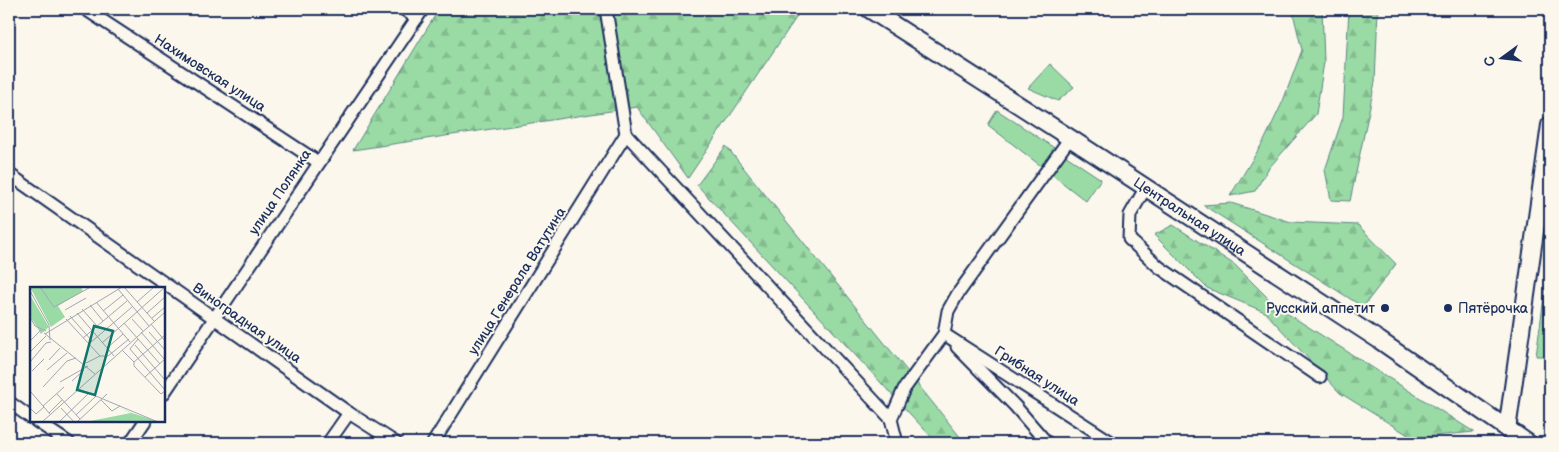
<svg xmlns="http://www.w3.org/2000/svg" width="1559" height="452" font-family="'Balsamiq Sans',sans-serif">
<defs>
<pattern id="forest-firs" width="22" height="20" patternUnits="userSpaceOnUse" patternTransform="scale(1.25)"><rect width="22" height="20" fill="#9adba5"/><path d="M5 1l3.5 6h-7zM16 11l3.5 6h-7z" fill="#84bc90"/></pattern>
</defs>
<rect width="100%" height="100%" fill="#fbf7ec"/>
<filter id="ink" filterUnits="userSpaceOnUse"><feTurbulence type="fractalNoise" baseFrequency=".02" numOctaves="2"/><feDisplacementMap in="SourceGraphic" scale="10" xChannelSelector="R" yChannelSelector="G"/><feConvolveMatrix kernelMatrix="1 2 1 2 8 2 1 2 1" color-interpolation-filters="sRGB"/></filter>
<g filter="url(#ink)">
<g fill="#9adba5" stroke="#5a8582">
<polygon points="1050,64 1074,87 1058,101 1028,88"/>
<polygon points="997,110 1101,179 1086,201 988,125"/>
</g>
<g fill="url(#forest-firs)" stroke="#5a8582">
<polygon points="439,9 802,9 688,178 637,107 353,150"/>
<polygon points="1292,9 1322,9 1324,62 1316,114 1268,169 1255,191 1230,196 1265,139 1283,101 1302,50"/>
<polygon points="1349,9 1378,9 1375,82 1350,201 1331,200 1325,170 1343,117"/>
<polygon points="726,146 965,443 937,443 697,185"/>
<polygon points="1231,203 1291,222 1358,225 1396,264 1363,307 1203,205"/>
<polygon points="1173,225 1235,265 1277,307 1474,432 1413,438 1340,393 1265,312 1207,288 1154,235"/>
<polygon points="1550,253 1550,356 1536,356"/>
</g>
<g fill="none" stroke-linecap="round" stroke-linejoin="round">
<defs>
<g id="street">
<polyline points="85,9 318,162"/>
<polyline points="403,9 417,18"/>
<polyline points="606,9 626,134 891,419"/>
<polyline points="9,174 349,413 396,443"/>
<polyline points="1146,187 1130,215 1129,239 1159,267 1320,377"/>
<polyline points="944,334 1113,443"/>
<polyline points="957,347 1015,406 1047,443"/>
<polyline points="164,393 423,9"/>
<polyline points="9,402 31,418"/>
<polyline points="36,421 69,443"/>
<polyline points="130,443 145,421"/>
<polyline points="328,443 349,413"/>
<polyline points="433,443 626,134"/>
<polyline points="897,443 891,419 904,389 944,334 948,311 957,295 1070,138"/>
</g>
<g id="secondary">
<path id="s1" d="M869 9 1070 138 1379 340 1528 443"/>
<polyline points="1507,430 1550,125"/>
</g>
</defs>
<use href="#street" stroke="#1b2f5e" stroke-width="15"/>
<use href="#secondary" stroke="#1b2f5e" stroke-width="20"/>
<use href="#street" stroke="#fbf7ec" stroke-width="11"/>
<use href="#secondary" stroke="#fbf7ec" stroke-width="16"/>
</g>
</g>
<g fill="#1b2f5e" stroke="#fbf7ec" stroke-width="2">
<circle cx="1385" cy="308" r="5"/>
<circle cx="1448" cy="308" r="5"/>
</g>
<g text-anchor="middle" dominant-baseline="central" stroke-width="4" stroke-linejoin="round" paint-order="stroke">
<g font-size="14" fill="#1b2f5e" stroke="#fbf7ec">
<text transform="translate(210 73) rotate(33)">Нахимовская улица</text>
<text transform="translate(280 192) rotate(-56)">улица Полянка</text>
<text stroke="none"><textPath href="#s1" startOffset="382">Центральная улица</textPath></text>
<text transform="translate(517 281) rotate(-58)">улица Генерала Ватутина</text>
<text transform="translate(247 323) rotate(35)">Виноградная улица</text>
<text transform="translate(1037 376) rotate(33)">Грибная улица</text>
</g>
<g font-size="14" fill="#1b2f5e" stroke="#fbf7ec" text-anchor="end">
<text x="1375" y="308">Русский аппетит</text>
<text x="1458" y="308" text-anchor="start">Пятёрочка</text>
</g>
</g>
<g transform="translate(30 287)">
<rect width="135" height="135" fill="#fbf7ec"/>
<path d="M0 0H51L53 4 28 19 35 30 21 40ZM0 8 19 40 11 47 0 29Z" fill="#9adba5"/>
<path d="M89 120 102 126 130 135H55L101 126Z" fill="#9adba5"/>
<path fill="none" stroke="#a1a7b3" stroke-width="1" d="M10 0 24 20 59 1M94 0 124 34M88 2 119 39M0 4 19 38 20 53M66 15 100 55M107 15 124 0M60 18 73 34M52 22 67 39M35 23 56 11M73 24 93 8M47 26 84 69M117 26 135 10M40 29 62 54M0 30 5 39 16 44M122 31 135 20M36 32 70 69M102 32 113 44M94 36 130 77M121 37 135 54M111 45 135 73M119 45 135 63M14 46 65 87M15 47 92 0M53 51 97 14M108 52 100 62 135 103M0 54 11 43M60 56 102 20M72 56 135 0M105 58 135 93M77 61 93 47M92 63 104 75 135 48M0 65 16 49M19 73 30 61M0 75 16 56 21 55M104 75V79L131 107 135 104M56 76 70 69H78L99 52M17 83 37 66M2 84 14 72M115 90 135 72M42 94 54 83M30 95 58 79M13 100 37 74 46 71M49 102 128 135M0 104 20 127M27 107 50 132M71 113 82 124 90 119M13 119 34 100M0 121 6 127 14 120M31 121 44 135M19 126 32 113M46 128 66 109M12 135 135 25M29 135 59 106M47 135 77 107"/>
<path fill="#0f766e" fill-opacity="0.15" stroke="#0f766e" stroke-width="2.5" d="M64 39 83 44 65 108 47 103Z"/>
<rect width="135" height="135" fill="none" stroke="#1b2f5e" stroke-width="2.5"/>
</g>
<rect width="1559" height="452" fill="none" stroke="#fbf7ec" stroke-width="30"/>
<rect x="15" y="15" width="1529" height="422" fill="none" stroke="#1b2f5e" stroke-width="2" filter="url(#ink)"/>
<g transform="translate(1502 58) rotate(255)" stroke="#fbf7ec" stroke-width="4" paint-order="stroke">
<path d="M0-4L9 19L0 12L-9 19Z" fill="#1b2f5e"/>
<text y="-8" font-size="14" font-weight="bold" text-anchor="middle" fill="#1b2f5e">С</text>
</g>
</svg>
